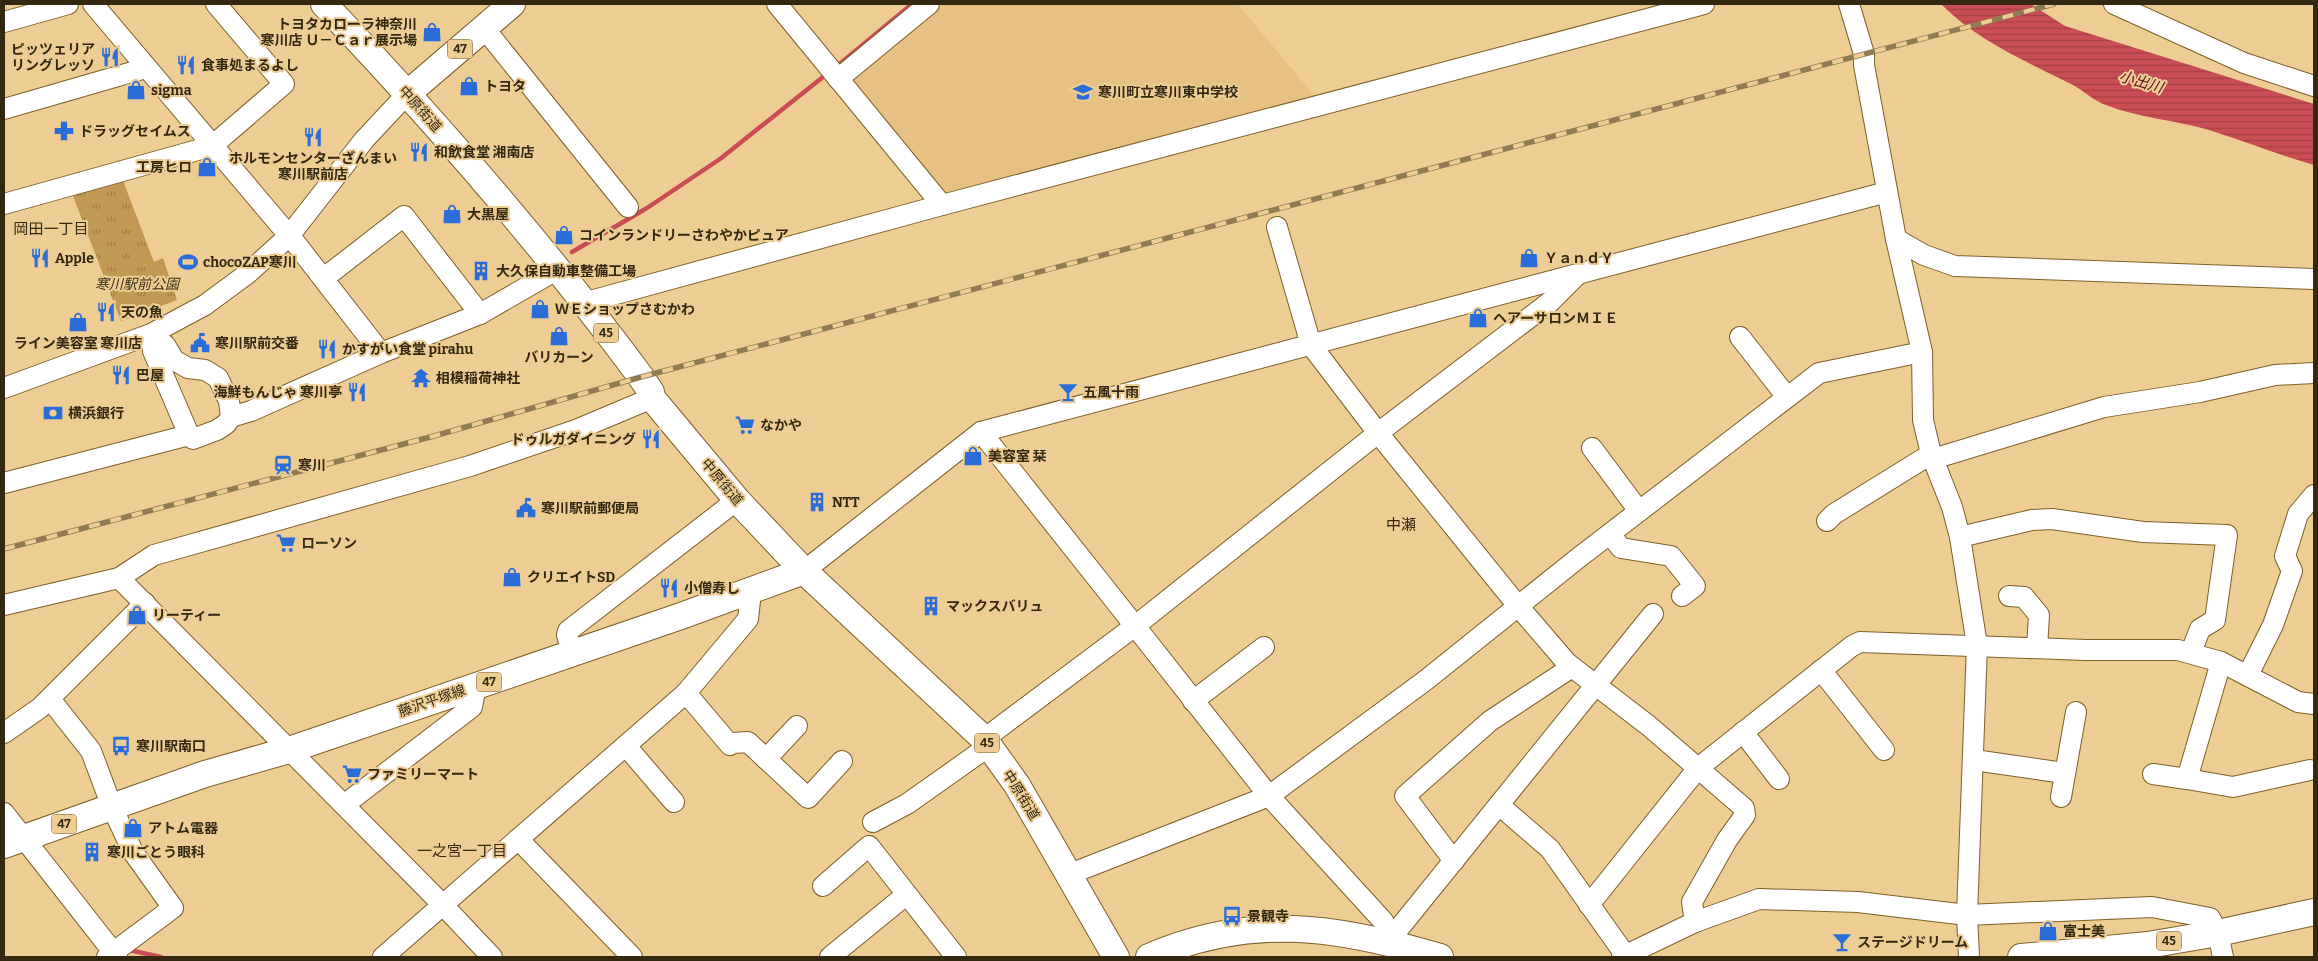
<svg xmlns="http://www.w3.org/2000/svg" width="2318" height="961" font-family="Bitter,'Noto Sans JP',serif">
<defs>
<pattern id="grass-tufts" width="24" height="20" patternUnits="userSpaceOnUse" patternTransform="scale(1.25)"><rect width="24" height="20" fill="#c19954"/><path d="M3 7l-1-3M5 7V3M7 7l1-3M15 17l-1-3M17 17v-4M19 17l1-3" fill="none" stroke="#9e7d44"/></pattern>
<pattern id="water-rules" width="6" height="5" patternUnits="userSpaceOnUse" patternTransform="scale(1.25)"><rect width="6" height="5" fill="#ca4c54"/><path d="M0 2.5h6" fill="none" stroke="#a53f44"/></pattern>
</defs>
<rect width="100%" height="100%" fill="#eecd95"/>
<polygon fill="#e7c183" points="944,4 1238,4 1317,99 940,194 848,84"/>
<polygon fill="url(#grass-tufts)" points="122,178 154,262 163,258 177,300 121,321 73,196"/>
<path fill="url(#water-rules)" d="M1941 4H2031L2065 26 2314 104V165C2279 155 2244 141 2209 130 2175 120 2139 118 2106 105 2094 101 2084 91 2073 85 2028 62 1977 41 1941 4Z"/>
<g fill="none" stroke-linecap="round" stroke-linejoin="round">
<g stroke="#ca4c54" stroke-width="4.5">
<polyline points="836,67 912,4"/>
<polyline points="572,252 647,208 720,159 828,73"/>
<polyline points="129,950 161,957"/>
</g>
<defs>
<g id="minor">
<polyline points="93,4 297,245 381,353 480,314 558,269"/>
<polyline points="777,4 942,205"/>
<polyline points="1849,4 1864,54 1864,65 1896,239 1922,352 1923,420 1931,454 1952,507 1960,537 1977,645 1967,915 1969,957"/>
<polyline points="2114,4 2244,63 2314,86"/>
<polyline points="4,22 68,4"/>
<polyline points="484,28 628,207"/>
<polyline points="838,79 929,4"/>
<polyline points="4,109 146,68"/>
<polyline points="4,204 212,146 284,84 216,4"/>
<polyline points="1277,227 1311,345 1378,433 1518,606 1567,663 1649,726 1744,808 1745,815 1727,840 1692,902 1695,922"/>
<polyline points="1896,239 1924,255 1955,266 2314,279"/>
<polyline points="324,278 404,216 480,314"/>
<polyline points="583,303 942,205 1704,4"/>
<polygon points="151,334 165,345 174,360 188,368 205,370 218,378 229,401 231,417 226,424 217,430 193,439 189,435 153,351"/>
<polyline points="1740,337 1787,397"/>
<polyline points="4,388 151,334 205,305 247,274 289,236 364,140 407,94"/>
<polyline points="231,417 251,411 381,353"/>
<polyline points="981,432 1135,626 984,739"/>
<polyline points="1592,448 1639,511"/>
<polyline points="1933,459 2104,407 2200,392 2275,375 2314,373"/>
<polyline points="4,483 189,435"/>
<polyline points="1827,521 1834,514 1931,454"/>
<polyline points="1610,534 1621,548 1671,556 1695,586 1682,596"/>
<polyline points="1960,537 2032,520 2052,519 2143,532 2227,535 2215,620 2200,629 2191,652"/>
<polyline points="804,571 981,432 1887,192"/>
<polyline points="119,578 442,904 492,957"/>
<polyline points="2009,596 2024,597 2039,615 2037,648"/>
<polyline points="4,605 119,578 154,555 470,466 576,430 652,398"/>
<polyline points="572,653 567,635 568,631 737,500"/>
<polyline points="1821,670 1884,750"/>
<polyline points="2248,675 2273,625 2292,571 2285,556 2298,514 2314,495"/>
<polyline points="686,693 730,745 733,743 748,742 808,798 842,761"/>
<polyline points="50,699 91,751 112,807 133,852 173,908 107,957"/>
<polyline points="1193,701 1264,647"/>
<polyline points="1743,732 1779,779"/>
<polyline points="4,733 40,708 145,603"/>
<polyline points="626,746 674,802"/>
<polyline points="766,759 797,726"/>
<polyline points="1974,760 2064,773"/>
<polyline points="2153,774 2187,779 2221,662"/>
<polyline points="2187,779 2233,787 2310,770"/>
<polyline points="2061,797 2076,712"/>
<polyline points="344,805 472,707 476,686"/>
<polyline points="1499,805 1550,849 1626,956"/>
<polyline points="4,813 117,957"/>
<polyline points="873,822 907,804 989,746"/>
<polyline points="518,839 632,957"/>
<polyline points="1454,861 1405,796 1490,721 1572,667"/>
<polyline points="1070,874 1269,796 1426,680 1577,559 1819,373 1922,352"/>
<polyline points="823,886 869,846 956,957"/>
<polyline points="1589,905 1698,768 1852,646 1860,642 2086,650 2178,650 2221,662 2298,702 2314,704"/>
<polyline points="1392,937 1653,614"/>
<polyline points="1398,953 1398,945 1383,921 1269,796 1135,626 1378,433 1550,302 1577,275"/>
<polyline points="383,957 686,693 748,619 751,592"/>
<polyline points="830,957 906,895"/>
<polyline points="1622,957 1695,922 1759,899 1858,902 1967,915 2152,907 2210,918 2218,933 2223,957"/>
</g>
<g id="major">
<path d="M324 4C436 122 544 246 641 377L651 392 652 398 737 500 804 571 984 739 1017 785 1116 957"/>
<polyline points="407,94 512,4"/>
<polyline points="4,845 205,774 289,750 681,616 804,571"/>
<path d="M1149 957C1251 913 1337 926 1440 957"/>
<polyline points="2021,957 2148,945 2218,933 2314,912"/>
</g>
</defs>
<use href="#minor" stroke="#7d5f29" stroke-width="22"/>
<use href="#major" stroke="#7d5f29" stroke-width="28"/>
<use href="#minor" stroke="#fff" stroke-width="20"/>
<use href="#major" stroke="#fff" stroke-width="26"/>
<defs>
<polyline id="rail" points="4,549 434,436 641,377 2054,4"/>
</defs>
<use href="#rail" stroke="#927b54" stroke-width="5.5"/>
<use href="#rail" stroke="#eecd95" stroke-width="4" stroke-dasharray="11" stroke-linecap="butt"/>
</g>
<defs>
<symbol id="shop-bare" viewBox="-9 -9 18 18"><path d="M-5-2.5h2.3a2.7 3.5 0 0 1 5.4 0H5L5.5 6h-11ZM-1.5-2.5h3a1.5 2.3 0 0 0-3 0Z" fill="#2a6dd9" stroke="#eecd95" stroke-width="2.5" paint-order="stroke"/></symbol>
<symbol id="restaurant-bare" viewBox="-9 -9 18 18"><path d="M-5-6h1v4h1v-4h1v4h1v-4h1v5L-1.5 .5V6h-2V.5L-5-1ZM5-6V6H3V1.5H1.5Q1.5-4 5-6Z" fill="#2a6dd9" stroke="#eecd95" stroke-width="2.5" paint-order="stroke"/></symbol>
<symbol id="school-bare" viewBox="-9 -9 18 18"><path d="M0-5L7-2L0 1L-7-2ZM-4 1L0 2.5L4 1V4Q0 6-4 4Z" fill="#2a6dd9" stroke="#eecd95" stroke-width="2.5" paint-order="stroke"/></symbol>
<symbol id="pharmacy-bare" viewBox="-9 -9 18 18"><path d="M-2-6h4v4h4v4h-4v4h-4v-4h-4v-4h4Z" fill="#2a6dd9" stroke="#eecd95" stroke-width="2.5" paint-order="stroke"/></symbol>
<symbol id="stadium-bare" viewBox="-9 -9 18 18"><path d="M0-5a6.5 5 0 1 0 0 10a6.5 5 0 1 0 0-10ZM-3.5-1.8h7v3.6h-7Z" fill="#2a6dd9" stroke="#eecd95" stroke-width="2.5" paint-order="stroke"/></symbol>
<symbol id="building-bare" viewBox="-9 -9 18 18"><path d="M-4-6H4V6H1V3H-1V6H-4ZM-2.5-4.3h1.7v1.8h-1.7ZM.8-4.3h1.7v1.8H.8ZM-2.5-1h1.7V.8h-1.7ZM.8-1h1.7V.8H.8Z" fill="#2a6dd9" stroke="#eecd95" stroke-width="2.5" paint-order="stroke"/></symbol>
<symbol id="civic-bare" viewBox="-9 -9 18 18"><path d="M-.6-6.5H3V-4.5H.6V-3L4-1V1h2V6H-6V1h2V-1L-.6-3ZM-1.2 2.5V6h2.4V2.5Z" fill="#2a6dd9" stroke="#eecd95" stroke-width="2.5" paint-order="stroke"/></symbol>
<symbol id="temple-bare" viewBox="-9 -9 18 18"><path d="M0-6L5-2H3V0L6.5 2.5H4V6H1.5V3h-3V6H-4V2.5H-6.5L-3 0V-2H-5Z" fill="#2a6dd9" stroke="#eecd95" stroke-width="2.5" paint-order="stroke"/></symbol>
<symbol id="bar-bare" viewBox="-9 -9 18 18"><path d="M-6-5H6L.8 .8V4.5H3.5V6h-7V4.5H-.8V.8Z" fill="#2a6dd9" stroke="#eecd95" stroke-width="2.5" paint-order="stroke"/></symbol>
<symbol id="bank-bare" viewBox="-9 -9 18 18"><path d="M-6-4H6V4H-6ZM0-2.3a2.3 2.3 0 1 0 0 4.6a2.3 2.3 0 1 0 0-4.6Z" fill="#2a6dd9" stroke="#eecd95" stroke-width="2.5" paint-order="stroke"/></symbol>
<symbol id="supermarket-bare" viewBox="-9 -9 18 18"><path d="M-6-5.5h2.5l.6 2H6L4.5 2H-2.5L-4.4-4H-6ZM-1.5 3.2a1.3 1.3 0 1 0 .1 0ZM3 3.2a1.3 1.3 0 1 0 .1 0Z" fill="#2a6dd9" stroke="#eecd95" stroke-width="2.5" paint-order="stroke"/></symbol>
<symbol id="station-bare" viewBox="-9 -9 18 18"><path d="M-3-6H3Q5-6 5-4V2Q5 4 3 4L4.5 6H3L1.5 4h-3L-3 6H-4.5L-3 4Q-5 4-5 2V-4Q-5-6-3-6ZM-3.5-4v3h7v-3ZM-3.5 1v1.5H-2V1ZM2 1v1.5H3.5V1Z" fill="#2a6dd9" stroke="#eecd95" stroke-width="2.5" paint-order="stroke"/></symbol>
<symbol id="bus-bare" viewBox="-9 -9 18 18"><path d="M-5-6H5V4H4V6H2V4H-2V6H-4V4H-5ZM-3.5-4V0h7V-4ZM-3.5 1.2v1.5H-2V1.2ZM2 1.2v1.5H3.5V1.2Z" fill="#2a6dd9" stroke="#eecd95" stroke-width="2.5" paint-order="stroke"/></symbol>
</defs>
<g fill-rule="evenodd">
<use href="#shop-bare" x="418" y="18" width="28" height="28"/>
<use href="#restaurant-bare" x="96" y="43" width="28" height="28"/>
<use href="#restaurant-bare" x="172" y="51" width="28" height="28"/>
<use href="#shop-bare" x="455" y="72" width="28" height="28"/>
<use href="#shop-bare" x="122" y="76" width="28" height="28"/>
<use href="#school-bare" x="1069" y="78" width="28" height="28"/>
<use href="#pharmacy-bare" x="50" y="117" width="28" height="28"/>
<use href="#restaurant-bare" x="299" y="123" width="28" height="28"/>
<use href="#restaurant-bare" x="405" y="138" width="28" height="28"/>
<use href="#shop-bare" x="193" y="153" width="28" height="28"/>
<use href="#shop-bare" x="438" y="200" width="28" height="28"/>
<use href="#shop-bare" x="550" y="221" width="28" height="28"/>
<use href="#restaurant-bare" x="26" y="244" width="28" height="28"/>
<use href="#shop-bare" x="1515" y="244" width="28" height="28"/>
<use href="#stadium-bare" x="174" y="248" width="28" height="28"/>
<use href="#building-bare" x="467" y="257" width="28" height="28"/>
<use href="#shop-bare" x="526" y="295" width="28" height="28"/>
<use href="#restaurant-bare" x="92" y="298" width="28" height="28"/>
<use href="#shop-bare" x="1464" y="304" width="28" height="28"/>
<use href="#shop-bare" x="64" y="308" width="28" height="28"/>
<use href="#shop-bare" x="545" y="322" width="28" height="28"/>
<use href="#civic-bare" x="186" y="329" width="28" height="28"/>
<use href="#restaurant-bare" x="313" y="335" width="28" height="28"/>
<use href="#restaurant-bare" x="107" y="361" width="28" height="28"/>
<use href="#temple-bare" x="407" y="364" width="28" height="28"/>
<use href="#restaurant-bare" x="343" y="378" width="28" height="28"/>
<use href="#bar-bare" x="1054" y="378" width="28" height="28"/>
<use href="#bank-bare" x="39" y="399" width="28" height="28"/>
<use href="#supermarket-bare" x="731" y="411" width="28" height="28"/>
<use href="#restaurant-bare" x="637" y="425" width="28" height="28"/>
<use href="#shop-bare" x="959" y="442" width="28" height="28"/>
<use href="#station-bare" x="269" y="451" width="28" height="28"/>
<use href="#building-bare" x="803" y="488" width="28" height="28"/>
<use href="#civic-bare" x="512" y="494" width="28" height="28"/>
<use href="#supermarket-bare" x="272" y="529" width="28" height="28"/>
<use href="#shop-bare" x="498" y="563" width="28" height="28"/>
<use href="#restaurant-bare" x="655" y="574" width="28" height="28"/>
<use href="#building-bare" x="917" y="592" width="28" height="28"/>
<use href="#shop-bare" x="123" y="601" width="28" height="28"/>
<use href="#bus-bare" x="107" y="732" width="28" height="28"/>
<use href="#supermarket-bare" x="338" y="760" width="28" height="28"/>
<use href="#shop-bare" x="119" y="814" width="28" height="28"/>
<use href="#building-bare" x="78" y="838" width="28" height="28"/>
<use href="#bus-bare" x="1218" y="902" width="28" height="28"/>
<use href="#shop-bare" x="2034" y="917" width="28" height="28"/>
<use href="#bar-bare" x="1828" y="928" width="28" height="28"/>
</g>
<g text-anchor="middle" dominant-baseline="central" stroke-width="4" stroke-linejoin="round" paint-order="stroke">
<g fill="#eecd95" stroke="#6c5a39" stroke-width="1">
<rect x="447.5" y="39.5" width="25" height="19" rx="4"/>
<rect x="593.5" y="323.5" width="25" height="19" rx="4"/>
<rect x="476.5" y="672.5" width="25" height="19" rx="4"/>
<rect x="974.5" y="733.5" width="25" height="19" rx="4"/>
<rect x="51.5" y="814.5" width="25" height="19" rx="4"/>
<rect x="2156.5" y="931.5" width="25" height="19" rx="4"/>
</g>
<g font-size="12" font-weight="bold" fill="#342811">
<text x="460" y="49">47</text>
<text x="606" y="333">45</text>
<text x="489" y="682">47</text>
<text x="987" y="743">45</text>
<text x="64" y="824">47</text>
<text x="2169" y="941">45</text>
</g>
<g font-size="14" font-weight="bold" fill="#342811" stroke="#eecd95" text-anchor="start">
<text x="417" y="24" text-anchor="end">トヨタカローラ神奈川<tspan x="417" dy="16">寒川店 Ｕ－Ｃａｒ展示場</tspan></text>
<text x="95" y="49" text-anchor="end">ピッツェリア<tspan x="95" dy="16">リングレッソ</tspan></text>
<text x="201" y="65">食事処まるよし</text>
<text x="484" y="86">トヨタ</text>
<text x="151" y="90">sigma</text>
<text x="1098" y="92">寒川町立寒川東中学校</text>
<text x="79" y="131">ドラッグセイムス</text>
<text x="434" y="152">和飲食堂 湘南店</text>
<text x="313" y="158" text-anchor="middle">ホルモンセンターざんまい<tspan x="313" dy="16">寒川駅前店</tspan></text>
<text x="192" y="167" text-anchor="end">工房ヒロ</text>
<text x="467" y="214">大黒屋</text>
<text x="579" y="235">コインランドリーさわやかピュア</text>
<text x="55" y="258">Apple</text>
<text x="1544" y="258">ＹａｎｄＹ</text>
<text x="203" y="262">chocoZAP寒川</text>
<text x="496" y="271">大久保自動車整備工場</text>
<text x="555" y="309">ＷＥショップさむかわ</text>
<text x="121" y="312">天の魚</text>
<text x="1493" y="318">ヘアーサロンＭＩＥ</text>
<text x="78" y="343" text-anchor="middle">ライン美容室 寒川店</text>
<text x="215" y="343">寒川駅前交番</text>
<text x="342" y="349">かすがい食堂 pirahu</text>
<text x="559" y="357" text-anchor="middle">バリカーン</text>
<text x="136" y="375">巴屋</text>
<text x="436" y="378">相模稲荷神社</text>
<text x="342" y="392" text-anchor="end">海鮮もんじゃ 寒川亭</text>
<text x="1083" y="392">五風十雨</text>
<text x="68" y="413">横浜銀行</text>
<text x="760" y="425">なかや</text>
<text x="636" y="439" text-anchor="end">ドゥルガダイニング</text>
<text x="988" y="456">美容室 栞</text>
<text x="298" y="465">寒川</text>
<text x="832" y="502">NTT</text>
<text x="541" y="508">寒川駅前郵便局</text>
<text x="301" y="543">ローソン</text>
<text x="527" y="577">クリエイトSD</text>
<text x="684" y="588">小僧寿し</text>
<text x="946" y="606">マックスバリュ</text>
<text x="152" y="615">リーティー</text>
<text x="136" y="746">寒川駅南口</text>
<text x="367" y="774">ファミリーマート</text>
<text x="148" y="828">アトム電器</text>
<text x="107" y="852">寒川ごとう眼科</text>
<text x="1247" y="916">景観寺</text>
<text x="2063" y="931">富士美</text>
<text x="1857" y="942">ステージドリーム</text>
</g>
<g font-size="14" fill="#342811" stroke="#eecd95">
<text transform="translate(420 109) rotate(48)">中原街道</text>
<text transform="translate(722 482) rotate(50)">中原街道</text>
<text transform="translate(432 701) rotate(-19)">藤沢平塚線</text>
<text transform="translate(1021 795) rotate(58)">中原街道</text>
</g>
<g font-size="14" font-style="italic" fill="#3a2e19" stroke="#eecd95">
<text x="137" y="284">寒川駅前公園</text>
</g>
<g font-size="15" font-style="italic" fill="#5f0c18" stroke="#eecd95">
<text transform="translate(2141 82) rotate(16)">小出川</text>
</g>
<g font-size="15" fill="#342811" stroke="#eecd95">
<text x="51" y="229">岡田一丁目</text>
<text x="1401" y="525">中瀬</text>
<text x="462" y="851">一之宮一丁目</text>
</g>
</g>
<rect width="2318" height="961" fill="none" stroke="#342811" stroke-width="10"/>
</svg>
